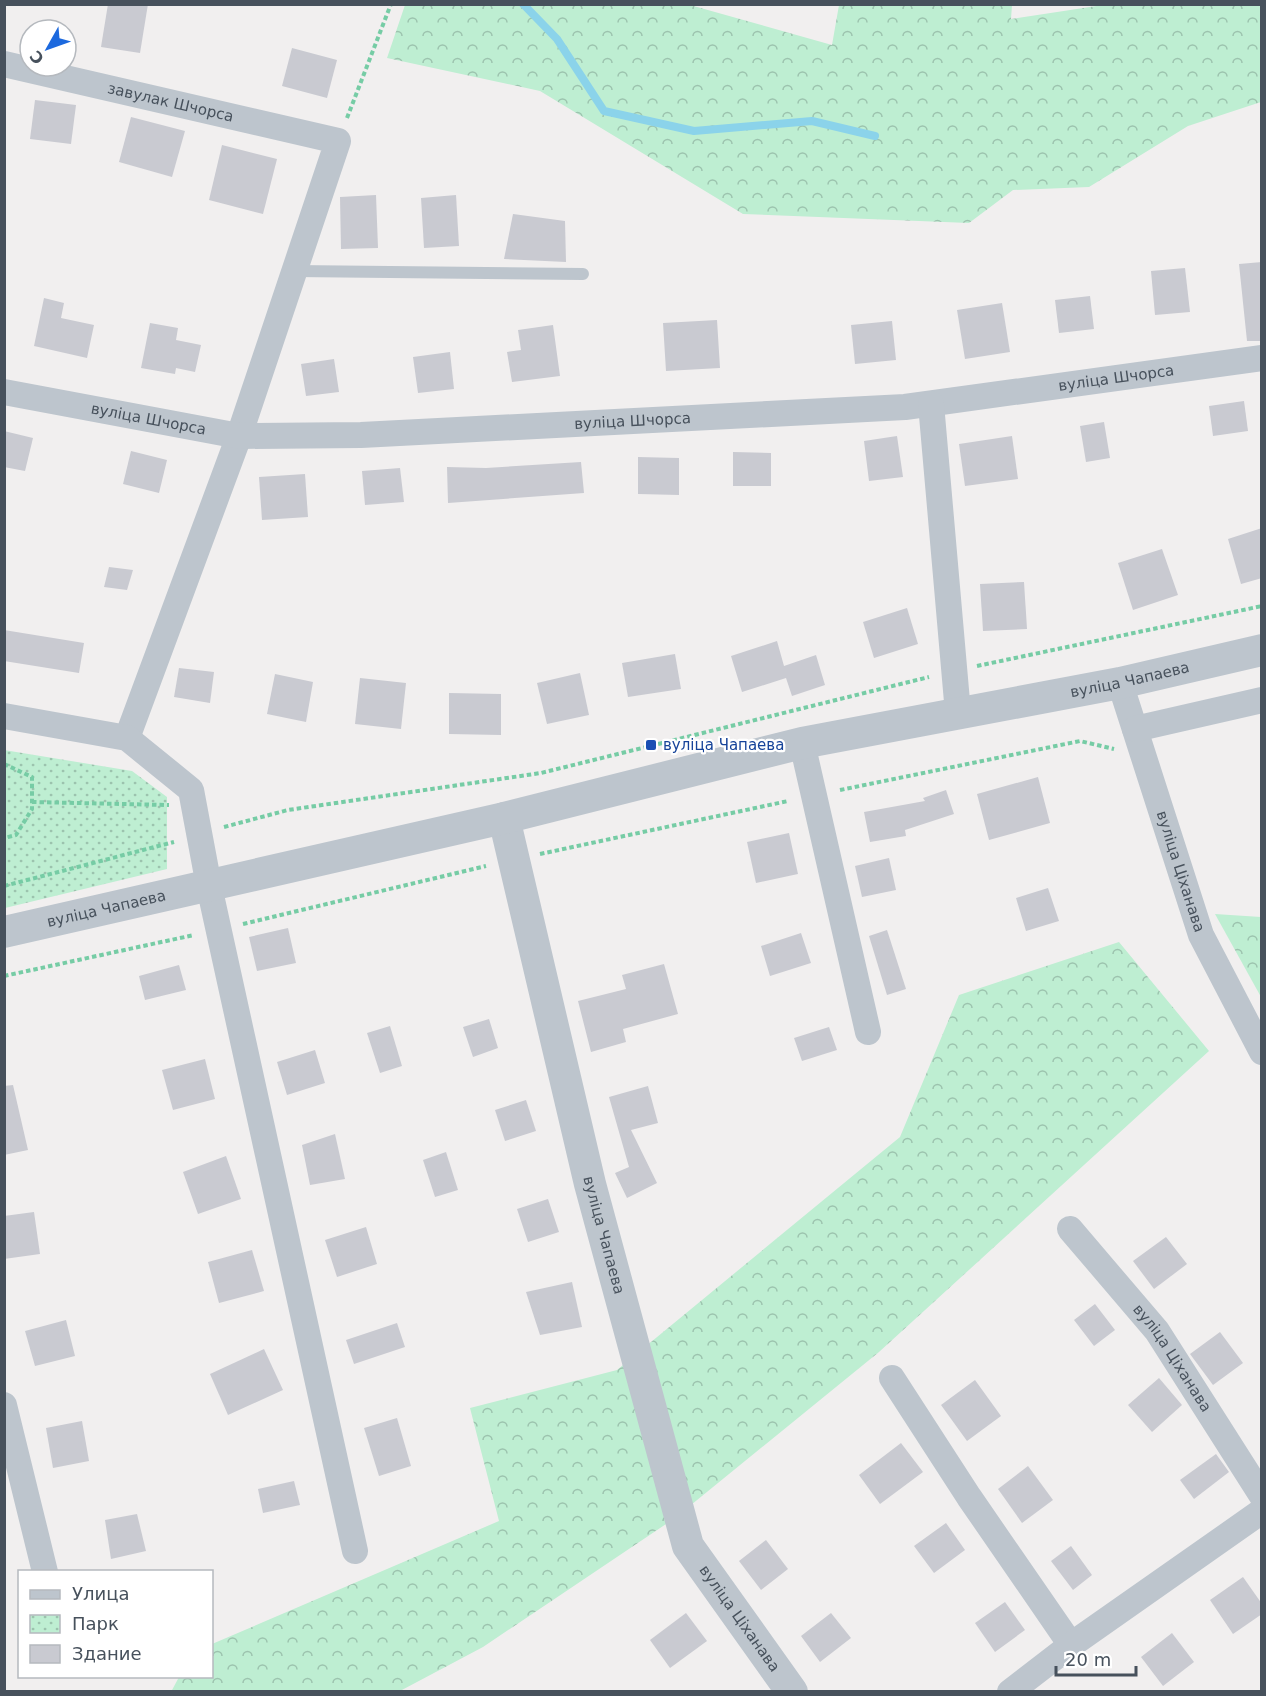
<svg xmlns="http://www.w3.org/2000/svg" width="1266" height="1696" font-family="'DejaVu Sans',sans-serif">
<defs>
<pattern id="forest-crowns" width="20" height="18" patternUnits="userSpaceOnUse" patternTransform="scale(1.5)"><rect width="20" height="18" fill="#beeed2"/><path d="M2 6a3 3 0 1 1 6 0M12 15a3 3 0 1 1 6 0" fill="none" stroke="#9cc3ae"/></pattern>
<pattern id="park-dots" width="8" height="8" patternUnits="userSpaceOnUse" patternTransform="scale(1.5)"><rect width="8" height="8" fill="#beeed2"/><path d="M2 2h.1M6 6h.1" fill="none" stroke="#9cc3ae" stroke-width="1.8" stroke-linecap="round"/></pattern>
</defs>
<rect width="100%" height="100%" fill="#f1efef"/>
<g fill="url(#forest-crowns)">
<polygon points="405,5 690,5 832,45 839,5 1012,5 1011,19 1103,5 1261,5 1261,102 1188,126 1089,187 1013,190 969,223 743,214 540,91 387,58"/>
<polygon points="1215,914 1261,917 1261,997"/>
<polygon points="1119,942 1209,1051 879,1352 675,1518 483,1647 400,1691 171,1692 179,1677 212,1676 212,1644 499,1521 470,1408 617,1370 900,1137 959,995"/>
</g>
<polygon fill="url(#park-dots)" points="4,750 132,771 167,797 167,869 5,908"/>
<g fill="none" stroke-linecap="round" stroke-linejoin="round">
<polyline stroke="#8bd3ea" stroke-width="8" points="523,4 557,39 604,111 694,131 812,121 875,136"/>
</g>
<g fill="#c9cad1">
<polygon points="108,4 148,4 140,53 101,47"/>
<polygon points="292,48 337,60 327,98 282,86"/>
<polygon points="35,100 76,105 71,144 30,139"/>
<polygon points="131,117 185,131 172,177 119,162"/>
<polygon points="222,145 277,159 263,214 209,200"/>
<polygon points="376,195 378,248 341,249 340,197"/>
<polygon points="456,195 459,246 424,248 421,198"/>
<polygon points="513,214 565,221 566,262 504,259"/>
<polygon points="1262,262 1262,341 1247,341 1239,264"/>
<polygon points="1185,268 1190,312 1155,315 1151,271"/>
<polygon points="1090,296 1094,329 1059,333 1055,300"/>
<polygon points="44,298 64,303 61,318 94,325 87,358 34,346"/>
<polygon points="1002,303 1010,352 965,359 957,310"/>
<polygon points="717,320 720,368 666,371 663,323"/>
<polygon points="892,321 896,360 855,364 851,325"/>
<polygon points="150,323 178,328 176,340 201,345 195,372 176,368 175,374 141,368"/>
<polygon points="553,325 560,376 512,382 507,352 521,350 518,330"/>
<polygon points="450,352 454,389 418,393 413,357"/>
<polygon points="334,359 339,392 306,396 301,364"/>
<polygon points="1244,401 1248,431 1213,436 1209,406"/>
<polygon points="1104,422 1110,458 1086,462 1080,426"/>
<polygon points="4,431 33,438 25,471 4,467"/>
<polygon points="897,436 903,477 869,481 864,441"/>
<polygon points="1012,436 1018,479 965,486 959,444"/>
<polygon points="131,451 167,460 159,493 123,484"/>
<polygon points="733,452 771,453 771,486 733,486"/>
<polygon points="638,457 679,458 679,495 638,494"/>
<polygon points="581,462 584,493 448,503 447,467 486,468"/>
<polygon points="400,468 404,502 365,505 362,471"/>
<polygon points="305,474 308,517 262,520 259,477"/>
<polygon points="1262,528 1262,578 1241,584 1228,539"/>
<polygon points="1162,549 1178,595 1133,610 1118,563"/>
<polygon points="109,567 133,570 127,590 104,587"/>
<polygon points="1024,582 1027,629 983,631 980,584"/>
<polygon points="907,608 918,644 874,658 863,622"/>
<polygon points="4,630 84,643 79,673 4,661"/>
<polygon points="777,641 784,666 816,655 825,685 792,696 786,678 742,692 731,656"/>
<polygon points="675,654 681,689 628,697 622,663"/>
<polygon points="179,668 214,672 210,703 174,697"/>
<polygon points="580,673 589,715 547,724 537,683"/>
<polygon points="275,674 313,682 306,722 267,714"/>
<polygon points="360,678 406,683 401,729 355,724"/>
<polygon points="449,693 501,694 501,735 449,734"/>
<polygon points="1038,777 1050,823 989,840 977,794"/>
<polygon points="946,790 954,814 905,830 906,836 870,842 864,812 925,801 923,798"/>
<polygon points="789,833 798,874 756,883 747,842"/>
<polygon points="889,858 896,890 862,897 855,866"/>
<polygon points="1048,888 1059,921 1026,931 1016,898"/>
<polygon points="288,928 296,963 257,971 249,937"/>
<polygon points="887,930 906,989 887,995 869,936"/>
<polygon points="801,933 811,963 770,976 761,946"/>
<polygon points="664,964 678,1014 623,1029 626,1042 591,1052 578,1001 626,989 622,975"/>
<polygon points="179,965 186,990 145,1000 139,976"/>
<polygon points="489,1019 498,1048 473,1057 463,1027"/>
<polygon points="390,1026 402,1066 380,1073 367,1033"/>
<polygon points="829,1027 837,1050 802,1061 794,1038"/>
<polygon points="315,1050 325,1083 287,1095 277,1062"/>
<polygon points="205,1059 215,1099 173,1110 162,1070"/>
<polygon points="13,1085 28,1150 4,1155 4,1086"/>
<polygon points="648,1086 658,1123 631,1130 657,1183 627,1198 615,1173 629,1167 609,1097"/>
<polygon points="526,1100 536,1131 505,1141 495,1110"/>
<polygon points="335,1134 345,1179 310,1185 302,1145"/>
<polygon points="446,1152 458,1190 435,1197 423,1160"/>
<polygon points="226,1156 241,1199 198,1214 183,1172"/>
<polygon points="548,1199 559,1232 528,1242 517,1209"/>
<polygon points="34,1212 40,1254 4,1259 4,1216"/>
<polygon points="366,1227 377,1264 337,1277 325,1240"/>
<polygon points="1166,1237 1187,1264 1154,1289 1133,1261"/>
<polygon points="252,1250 264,1291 219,1303 208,1262"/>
<polygon points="572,1282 582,1327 540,1335 526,1292"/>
<polygon points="1095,1304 1115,1330 1094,1346 1074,1320"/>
<polygon points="66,1320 75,1356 35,1366 25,1331"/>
<polygon points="397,1323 405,1347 354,1364 346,1340"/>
<polygon points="1220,1332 1243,1363 1213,1385 1190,1354"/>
<polygon points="264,1349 283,1390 228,1415 210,1374"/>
<polygon points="1159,1378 1182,1405 1152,1432 1128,1405"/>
<polygon points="975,1380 1001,1416 967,1441 941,1405"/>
<polygon points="397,1418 411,1466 379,1476 364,1428"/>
<polygon points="82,1421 89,1461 53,1468 46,1428"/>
<polygon points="901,1443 923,1472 880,1504 859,1475"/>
<polygon points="1216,1454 1229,1472 1194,1499 1180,1480"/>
<polygon points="1028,1466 1053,1500 1022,1523 998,1489"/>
<polygon points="294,1481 300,1505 263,1513 258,1489"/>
<polygon points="137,1514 146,1551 111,1559 105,1520"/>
<polygon points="946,1523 965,1550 934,1573 914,1546"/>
<polygon points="766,1540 788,1569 761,1590 739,1561"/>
<polygon points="1071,1546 1092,1575 1073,1590 1051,1561"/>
<polygon points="1243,1577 1262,1604 1262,1614 1233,1634 1210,1600"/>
<polygon points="1005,1602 1025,1630 995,1652 975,1623"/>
<polygon points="686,1613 707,1641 670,1668 650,1640"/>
<polygon points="831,1613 851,1638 820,1662 801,1636"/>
<polygon points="1172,1633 1194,1662 1163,1686 1141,1657"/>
</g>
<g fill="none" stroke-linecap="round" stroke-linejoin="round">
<g stroke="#76cca5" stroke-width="4" stroke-dasharray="4.5 3" stroke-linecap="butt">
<polyline points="347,118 391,4"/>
<polyline points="977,666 1262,606"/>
<polyline points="4,764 32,777 32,809 16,835 4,838"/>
<polyline points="840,790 1080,741 1114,749"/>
<polyline points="32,802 169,805"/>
<polyline points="224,827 288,810 541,773 929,677"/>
<polyline points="540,854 788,801"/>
<polyline points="4,886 174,842"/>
<polyline points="243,924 486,866"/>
<polyline points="4,976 194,935"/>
</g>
<polyline stroke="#bdc5cd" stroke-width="12" points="294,271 583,274"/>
<g stroke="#bdc5cd" stroke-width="26">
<path id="s1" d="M4 64 338 141 239 436 127 738"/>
<path id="s2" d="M4 392 239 436 361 435 905 407 1262 358"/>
<polyline points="931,404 958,713"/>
<path id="s3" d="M1120 683 1201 935 1262 1052"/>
<polyline points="4,716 127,738 191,790 209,886 355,1551"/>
<polyline points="1135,729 1262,700"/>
<polyline points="802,743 868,1032"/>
<path id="s4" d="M1070 1229 1157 1331 1262 1496"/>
<polyline points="892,1378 969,1497 1071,1645"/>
<polyline points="4,1405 45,1572"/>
<polyline points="1010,1692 1071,1645 1262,1511"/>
</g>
<g stroke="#bdc5cd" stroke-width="32">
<path id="s5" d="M504 818 590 1184 688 1546 792 1692"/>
<path id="s6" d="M4 932 504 818 802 743 1120 683 1262 650"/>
</g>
</g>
<rect fill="#1a4fb4" stroke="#fff" stroke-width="2" x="645" y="739" width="12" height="12" rx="3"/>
<g text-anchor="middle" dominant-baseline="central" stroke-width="4.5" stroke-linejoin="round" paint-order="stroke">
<g font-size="15" fill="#47515c" stroke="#fff">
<text stroke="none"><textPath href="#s1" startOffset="171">завулак Шчорса</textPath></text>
<text stroke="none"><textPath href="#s2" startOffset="1119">вуліца Шчорса</textPath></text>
<text stroke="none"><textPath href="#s2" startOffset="147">вуліца Шчорса</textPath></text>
<text stroke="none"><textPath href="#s2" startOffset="633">вуліца Шчорса</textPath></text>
<text stroke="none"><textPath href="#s6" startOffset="1154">вуліца Чапаева</textPath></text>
<text stroke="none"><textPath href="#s3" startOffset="198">вуліца Ціханава</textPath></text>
<text stroke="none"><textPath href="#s6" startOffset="105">вуліца Чапаева</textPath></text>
<text stroke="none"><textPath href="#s5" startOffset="429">вуліца Чапаева</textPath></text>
<text stroke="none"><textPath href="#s4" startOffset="165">вуліца Ціханава</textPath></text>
<text stroke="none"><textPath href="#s5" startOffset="840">вуліца Ціханава</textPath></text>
</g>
<g font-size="15" fill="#164399" stroke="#fff" text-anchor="start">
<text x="663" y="745">вуліца Чапаева</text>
</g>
</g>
<rect width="1266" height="1696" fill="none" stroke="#47515c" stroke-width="12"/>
<rect x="18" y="1570" width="195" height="108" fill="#ffffff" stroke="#b5b9be" stroke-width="1.5"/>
<rect x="30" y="1590" width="30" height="9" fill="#bdc5cd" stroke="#b5b9be" stroke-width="1.5"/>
<text x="72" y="1600" font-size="18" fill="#47515c">Улица</text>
<rect x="30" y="1615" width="30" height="18" fill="url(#park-dots)" stroke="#b5b9be" stroke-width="1.5"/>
<text x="72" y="1630" font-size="18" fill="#47515c">Парк</text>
<rect x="30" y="1645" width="30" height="18" fill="#c9cad1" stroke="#b5b9be" stroke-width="1.5"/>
<text x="72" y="1660" font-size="18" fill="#47515c">Здание</text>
<g transform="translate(48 48) rotate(230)"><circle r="28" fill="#ffffff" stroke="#b5b9be" stroke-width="1.5"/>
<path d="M0-4.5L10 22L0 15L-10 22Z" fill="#1c69de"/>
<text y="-9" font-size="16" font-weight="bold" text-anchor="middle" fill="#47515c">С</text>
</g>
<path d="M1056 1666v9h80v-9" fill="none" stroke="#47515c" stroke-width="3"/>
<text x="1065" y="1666" font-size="18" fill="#47515c" stroke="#ffffff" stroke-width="4.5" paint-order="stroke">20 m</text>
</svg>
